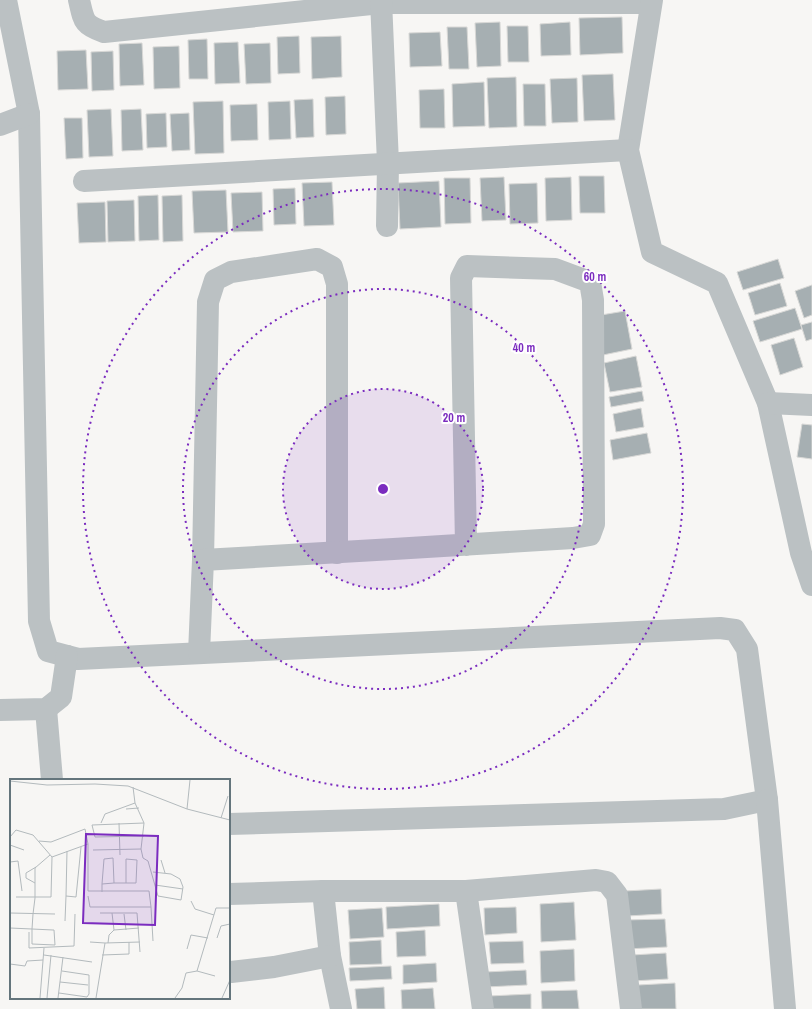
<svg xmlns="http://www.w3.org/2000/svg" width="812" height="1009" font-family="'Archivo Narrow',sans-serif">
<rect width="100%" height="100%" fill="#f7f6f4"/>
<g fill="#a6afb2" stroke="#d8d8d6">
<polygon points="622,17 623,53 580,55 579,18"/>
<polygon points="500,22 501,66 477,67 475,23"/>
<polygon points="570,22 571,55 541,56 540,24"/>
<polygon points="507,26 528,26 529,62 508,62"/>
<polygon points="447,27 467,27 469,69 449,69"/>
<polygon points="440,32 442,66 410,67 409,33"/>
<polygon points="299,36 300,73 278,74 277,37"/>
<polygon points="341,36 342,77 312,79 311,37"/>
<polygon points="207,39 208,79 189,79 188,40"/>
<polygon points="238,42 240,83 215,84 214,43"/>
<polygon points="142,43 144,85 120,86 119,44"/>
<polygon points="270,43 271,83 246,84 244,44"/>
<polygon points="179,46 180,88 154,89 153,47"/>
<polygon points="86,50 88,89 58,90 57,51"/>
<polygon points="113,51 114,90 92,91 91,52"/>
<polygon points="613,74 615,120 584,121 582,75"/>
<polygon points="516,77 517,127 489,128 487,78"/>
<polygon points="577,78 578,122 552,123 550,79"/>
<polygon points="484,82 485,126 453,127 452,84"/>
<polygon points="523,84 545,84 546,126 524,126"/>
<polygon points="444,89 445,128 420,128 419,90"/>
<polygon points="345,96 346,134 326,135 325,97"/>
<polygon points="313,99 314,137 296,138 294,100"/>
<polygon points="223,101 224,153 195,154 193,102"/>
<polygon points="290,101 291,139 269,140 268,102"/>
<polygon points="257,104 258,140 231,141 230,105"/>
<polygon points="111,109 113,156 89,157 87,110"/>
<polygon points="141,109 143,150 122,151 121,110"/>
<polygon points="166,113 167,147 147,148 146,114"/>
<polygon points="189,113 190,150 172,151 170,114"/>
<polygon points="64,118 82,118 83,158 66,159"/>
<polygon points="579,176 604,176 605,213 580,213"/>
<polygon points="504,177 506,220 482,221 480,178"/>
<polygon points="571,177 572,220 546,221 545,178"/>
<polygon points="444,178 470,178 471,223 445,224"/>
<polygon points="439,181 441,227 400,229 398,183"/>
<polygon points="332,182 334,225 304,226 302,183"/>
<polygon points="537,183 538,223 510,224 509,184"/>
<polygon points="295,188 296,224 274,225 273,189"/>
<polygon points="226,190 228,232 194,233 192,191"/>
<polygon points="262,192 263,231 233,232 231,193"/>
<polygon points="158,195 159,240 139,241 138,196"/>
<polygon points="182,195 183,241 163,242 162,196"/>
<polygon points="134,200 135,241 108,242 107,201"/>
<polygon points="105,202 106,242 79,243 77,203"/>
<polygon points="778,259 784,278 743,290 737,272"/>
<polygon points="780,283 787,306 755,315 748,293"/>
<polygon points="812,285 812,315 804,318 795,291"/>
<polygon points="795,308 802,329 760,342 753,321"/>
<polygon points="625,311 632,349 603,355 595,316"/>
<polygon points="812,322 812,339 806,341 801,325"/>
<polygon points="794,338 803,367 780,375 771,345"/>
<polygon points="636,356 642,387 610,392 604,363"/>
<polygon points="642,391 644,401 611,407 609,397"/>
<polygon points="641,408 644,427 616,432 613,414"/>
<polygon points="802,424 812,425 812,459 797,457"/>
<polygon points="647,433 651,453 613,460 610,440"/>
<polygon points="661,889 662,914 627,916 625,891"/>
<polygon points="574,902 576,940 541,942 540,904"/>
<polygon points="439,904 440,926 387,929 386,907"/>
<polygon points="516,907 517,933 485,935 484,908"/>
<polygon points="382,908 384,937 350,939 348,910"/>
<polygon points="665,919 667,947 626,949 625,920"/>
<polygon points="425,930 426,956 397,957 396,932"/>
<polygon points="381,940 382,964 350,965 349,942"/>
<polygon points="523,941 524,963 491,964 489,942"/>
<polygon points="574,949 575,981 541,983 540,951"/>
<polygon points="666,953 668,979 632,981 632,955"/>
<polygon points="436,963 437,982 403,984 403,965"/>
<polygon points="391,966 392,979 350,981 349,968"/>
<polygon points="526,970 527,985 486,987 485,972"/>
<polygon points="675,983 676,1009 639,1009 638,985"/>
<polygon points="384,987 385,1009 357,1009 355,989"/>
<polygon points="433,988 435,1009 402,1009 401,990"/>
<polygon points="577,990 579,1009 542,1009 541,991"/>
<polygon points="531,994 531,1009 489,1009 489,996"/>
</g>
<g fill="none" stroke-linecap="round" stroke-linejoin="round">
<g stroke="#bbc1c3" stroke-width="22">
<polyline points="6,0 29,114 39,621 48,651 78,659 720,628 735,630 747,649 767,800 724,809 229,824"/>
<path d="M79 0C84 21 83 25 104 32L381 3H651"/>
<polyline points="381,0 388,163 387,226"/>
<polyline points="652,0 628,150 652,252 717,283 768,403 801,553 812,585"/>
<polyline points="0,125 29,114"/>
<polyline points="84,181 628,150"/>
<polyline points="768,403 812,405"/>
<polyline points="203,560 208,302 215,280 231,272 317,259 332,267 337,284 337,553"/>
<path d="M199 653 203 560C326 553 450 546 573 538L590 535 594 524 593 300 590 282 555 269 467 266 461 278 466 545"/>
<polyline points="46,709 52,780"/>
<polyline points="0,710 46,709 61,697 67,656"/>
<polyline points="767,800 785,1009"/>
<polyline points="323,891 330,956 341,1009"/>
<polyline points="466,891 483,1009"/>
<polyline points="229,894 323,891 466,891 596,880 607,882 617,895 631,1009"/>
<polyline points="231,972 274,967 330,956"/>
</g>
</g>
<circle cx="383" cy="489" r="100" fill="#7b2cbf" fill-opacity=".12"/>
<g fill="none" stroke="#7b2cbf" stroke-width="2" stroke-dasharray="2 4">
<circle cx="383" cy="489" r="100"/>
<circle cx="383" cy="489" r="200"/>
<circle cx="383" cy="489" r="300"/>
</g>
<g transform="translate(10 779)">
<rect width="220" height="220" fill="#f7f6f4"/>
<path fill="none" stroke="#b3babd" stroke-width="1" d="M0 2 37 6 85 5 118 7 177 30 220 41M123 8 125 24 134 44 131 70 133 79 138 82 148 117 171 121 173 108 170 100 161 95 143 93M116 30 129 29M177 30 180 1M211 39 218 17M91 44 95 35 125 24M109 44 110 76M134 57 85 58 82 46 134 44M0 58 6 51 23 56 42 78 41 118H6M29 62 41 63 75 50 78 65V112H139L141 128H80L78 117M0 66 14 71M83 71 131 70M57 72 56 117 66 118 71 68M42 78 78 65M151 81 155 94M0 83 8 82 12 112M0 102V117M25 104 16 99V94L26 88M92 105 94 80 103 79 104 104M145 106 173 110M92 113V105L104 104H126L127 81 116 80V104M181 122 185 130 204 136M141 128 143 162M0 134 45 135M90 134H127L130 173M102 134 104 151 129 149M114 135 116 151M55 142 56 117M0 149 22 150 43 151H44L45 166 22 165V150L23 135 25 119V89L40 76M19 153V169L64 167 65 135M207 159 211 147 220 145M80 163 95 164 86 219M95 164 130 163M98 164 99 156 104 151M177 170 181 156 198 159M34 176 82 183M92 176 119 175V163M0 185 15 187 17 182 33 181M187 192 205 197M50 203 78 206M49 214 77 218 79 215V196L52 192M30 219 34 169M37 219 41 176M48 219 53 178M165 219 172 209 176 194 187 192 206 129H220M212 219 220 201"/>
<path fill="#7b2cbf" fill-opacity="0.15" stroke="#7b2cbf" stroke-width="2" d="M76 55 148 57 145 146 73 144Z"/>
<rect width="220" height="220" fill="none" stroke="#64757c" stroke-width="2"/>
</g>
<circle cx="383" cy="489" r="6" fill="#7b2cbf" stroke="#fff" stroke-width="2"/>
<g font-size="12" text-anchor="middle" font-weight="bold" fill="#7b2cbf" stroke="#fff" stroke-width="4" stroke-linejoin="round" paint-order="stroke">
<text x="595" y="281">60 m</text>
<text x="524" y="352">40 m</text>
<text x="454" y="422">20 m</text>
</g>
</svg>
